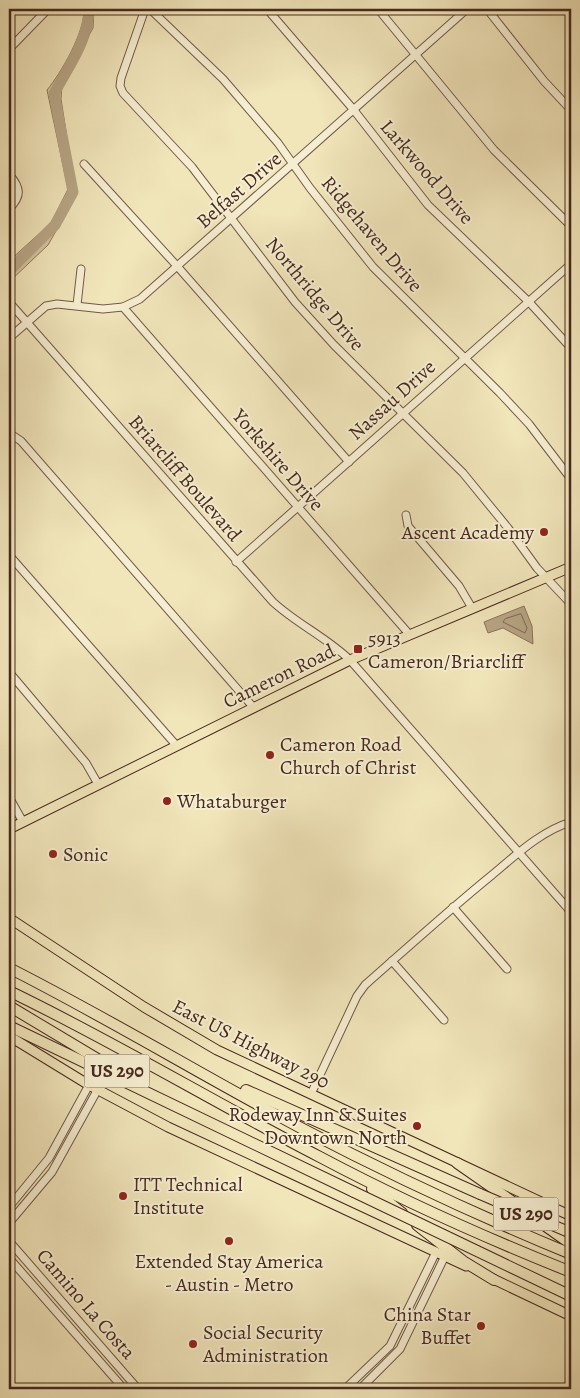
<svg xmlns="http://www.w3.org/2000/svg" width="580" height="1398" font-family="Alegreya,serif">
<rect width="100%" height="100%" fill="#f1e5ba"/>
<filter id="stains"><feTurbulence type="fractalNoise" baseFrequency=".004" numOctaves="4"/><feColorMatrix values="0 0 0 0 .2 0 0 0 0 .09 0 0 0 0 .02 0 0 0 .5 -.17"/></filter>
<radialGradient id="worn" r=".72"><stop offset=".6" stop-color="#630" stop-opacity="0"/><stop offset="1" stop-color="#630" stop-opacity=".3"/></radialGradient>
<path fill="#d4c59f" stroke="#8d785e" d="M84 9H94L93 28 62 85 61 99 76 196 48 245 9 282V261L51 223 68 189 47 90C61 73 85 32 84 9Z"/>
<polygon fill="#b7a585" stroke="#8a745c" points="524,606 532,626 533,644 503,628 488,633 484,622"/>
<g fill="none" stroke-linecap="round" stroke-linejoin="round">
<polygon stroke="#7e6852" stroke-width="1" points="521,614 527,628 525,633 503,622 505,619"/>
<path stroke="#b7a585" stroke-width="11" d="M9 271 55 225 73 192 54 94C69 65 88 41 89 9"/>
<defs>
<g id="minor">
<polyline points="145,9 121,78 120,86 123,93 192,167 295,302 334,345 463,473 508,528 537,568 571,604"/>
<polyline points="150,9 223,79 278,143 310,188 373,267 500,393 529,424 571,479"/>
<polyline points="267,9 353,109 428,205 529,302 571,348"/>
<polyline points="378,9 494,150 571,226"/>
<polyline points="487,9 544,81 571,110"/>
<polyline points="9,49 48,9"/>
<polyline points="84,164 177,266 349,462"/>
<path d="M9 174C21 188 22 196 9 209"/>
<path d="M9 302 273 602C297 624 326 637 350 660L571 912"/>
<polyline points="77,305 81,269"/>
<polyline points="123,307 409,634"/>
<polyline points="9,338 46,306 57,304 103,309 123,307 140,299 467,9"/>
<polyline points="9,433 21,441 254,708"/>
<polyline points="406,515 408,526 459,586 472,608"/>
<polyline points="9,555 176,745"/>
<polyline points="236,562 571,264"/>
<polyline points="9,672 86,763 98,784"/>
<polyline points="9,797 23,822"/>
<polyline points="453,907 507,969"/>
<polyline points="392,961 444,1020"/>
<path d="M311 1094 357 996 365 985C407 948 449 910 492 875 516 855 541 831 571 822"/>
<polyline points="9,1207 49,1158 89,1085"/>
<polyline points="9,1223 52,1172 98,1089"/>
<polyline points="9,1241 138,1389"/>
<polyline points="9,1258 124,1389"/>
<polyline points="345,1389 390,1346 436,1252"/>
<polyline points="360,1389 400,1349 445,1256"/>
</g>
<g id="major">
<polyline points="9,829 350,660 571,567"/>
<polyline points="9,918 144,1007 217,1050 571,1216"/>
<polyline points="9,1036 89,1085 168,1127 466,1266"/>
<polyline points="489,1277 571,1316"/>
</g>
<g id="highway">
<path d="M9 968C108 1018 203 1076 301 1128 389 1174 479 1216 571 1254"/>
<path d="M9 991C115 1042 215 1103 320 1157 401 1200 486 1238 571 1272"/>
<polyline points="9,1006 136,1082"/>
<polyline points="9,1026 354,1192"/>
<polyline points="246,1090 480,1194"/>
<polyline points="457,1163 526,1211"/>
<polyline points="372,1189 402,1213"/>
<polyline points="537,1220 571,1244"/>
<polyline points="417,1225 463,1261 494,1280"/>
</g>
</defs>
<use href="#minor" stroke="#715945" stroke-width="9"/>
<use href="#major" stroke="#462a1e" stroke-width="11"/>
<use href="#highway" stroke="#462a1e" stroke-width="12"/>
<use href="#minor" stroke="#f6eed2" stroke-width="7"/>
<use href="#major" stroke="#f1e5ba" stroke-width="9"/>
<use href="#highway" stroke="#f1e5ba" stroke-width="10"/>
<defs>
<g id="highway-bridge">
<polyline points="354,1192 571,1296"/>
<polyline points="480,1194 571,1233"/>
</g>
</defs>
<use href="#highway-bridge" stroke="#462a1e" stroke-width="12" stroke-linecap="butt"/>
<use href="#highway-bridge" stroke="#f1e5ba" stroke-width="10"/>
</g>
<g fill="#8f2418" stroke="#f6eed2" stroke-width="2">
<circle cx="544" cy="532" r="5"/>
<rect x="353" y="644" width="10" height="10" rx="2.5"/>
<circle cx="270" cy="755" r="5"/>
<circle cx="167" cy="801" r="5"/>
<circle cx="53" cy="854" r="5"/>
<circle cx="417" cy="1126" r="5"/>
<circle cx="123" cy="1196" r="5"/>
<circle cx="229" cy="1241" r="5"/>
<circle cx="481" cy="1326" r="5"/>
<circle cx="193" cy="1344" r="5"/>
</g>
<g text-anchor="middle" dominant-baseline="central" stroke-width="4" stroke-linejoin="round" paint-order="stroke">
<g fill="#f6eed2" stroke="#7b6554" stroke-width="1">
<rect x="84.5" y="1054.5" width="65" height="33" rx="4"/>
<rect x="493.5" y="1197.5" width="65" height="33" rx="4"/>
</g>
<g font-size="19" font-weight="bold" fill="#462a1e">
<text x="117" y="1071">US 290</text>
<text x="526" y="1214">US 290</text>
</g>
<g font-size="20" fill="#462a1e" stroke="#f6eed2">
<text transform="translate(427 172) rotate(49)">Larkwood Drive</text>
<text transform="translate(239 190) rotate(-41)">Belfast Drive</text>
<text transform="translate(372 234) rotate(50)">Ridgehaven Drive</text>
<text transform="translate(315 294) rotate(50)">Northridge Drive</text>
<text transform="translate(392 400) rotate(-42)">Nassau Drive</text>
<text transform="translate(278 460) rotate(49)">Yorkshire Drive</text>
<text transform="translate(185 478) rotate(49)">Briarcliff Boulevard</text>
<text transform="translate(279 676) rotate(-26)">Cameron Road</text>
<text transform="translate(251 1044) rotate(27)">East US Highway 290</text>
<text transform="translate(86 1304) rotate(49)">Camino La Costa</text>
</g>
<g font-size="20" fill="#462a1e" stroke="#f6eed2" text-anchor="start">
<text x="534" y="532" text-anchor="end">Ascent Academy</text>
<text x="368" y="638">5913<tspan x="368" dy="23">Cameron/Briarcliff</tspan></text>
<text x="280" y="744">Cameron Road<tspan x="280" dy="23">Church of Christ</tspan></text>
<text x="177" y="801">Whataburger</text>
<text x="63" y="854">Sonic</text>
<text x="407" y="1114" text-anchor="end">Rodeway Inn &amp; Suites<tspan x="407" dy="23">Downtown North</tspan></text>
<text x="133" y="1184">ITT Technical<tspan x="133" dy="23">Institute</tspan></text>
<text x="229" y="1261" text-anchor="middle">Extended Stay America<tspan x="229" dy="23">- Austin - Metro</tspan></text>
<text x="471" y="1314" text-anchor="end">China Star<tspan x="471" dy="23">Buffet</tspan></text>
<text x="203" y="1332">Social Security<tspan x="203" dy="23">Administration</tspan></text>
</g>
</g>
<rect width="580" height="1398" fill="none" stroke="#f1e5ba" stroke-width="30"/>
<rect x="10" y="10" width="560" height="1378" fill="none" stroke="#462a1e" stroke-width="2.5"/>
<rect x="15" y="15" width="550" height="1368" fill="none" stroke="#462a1e"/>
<rect width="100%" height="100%" filter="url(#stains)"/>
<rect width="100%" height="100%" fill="url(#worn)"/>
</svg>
